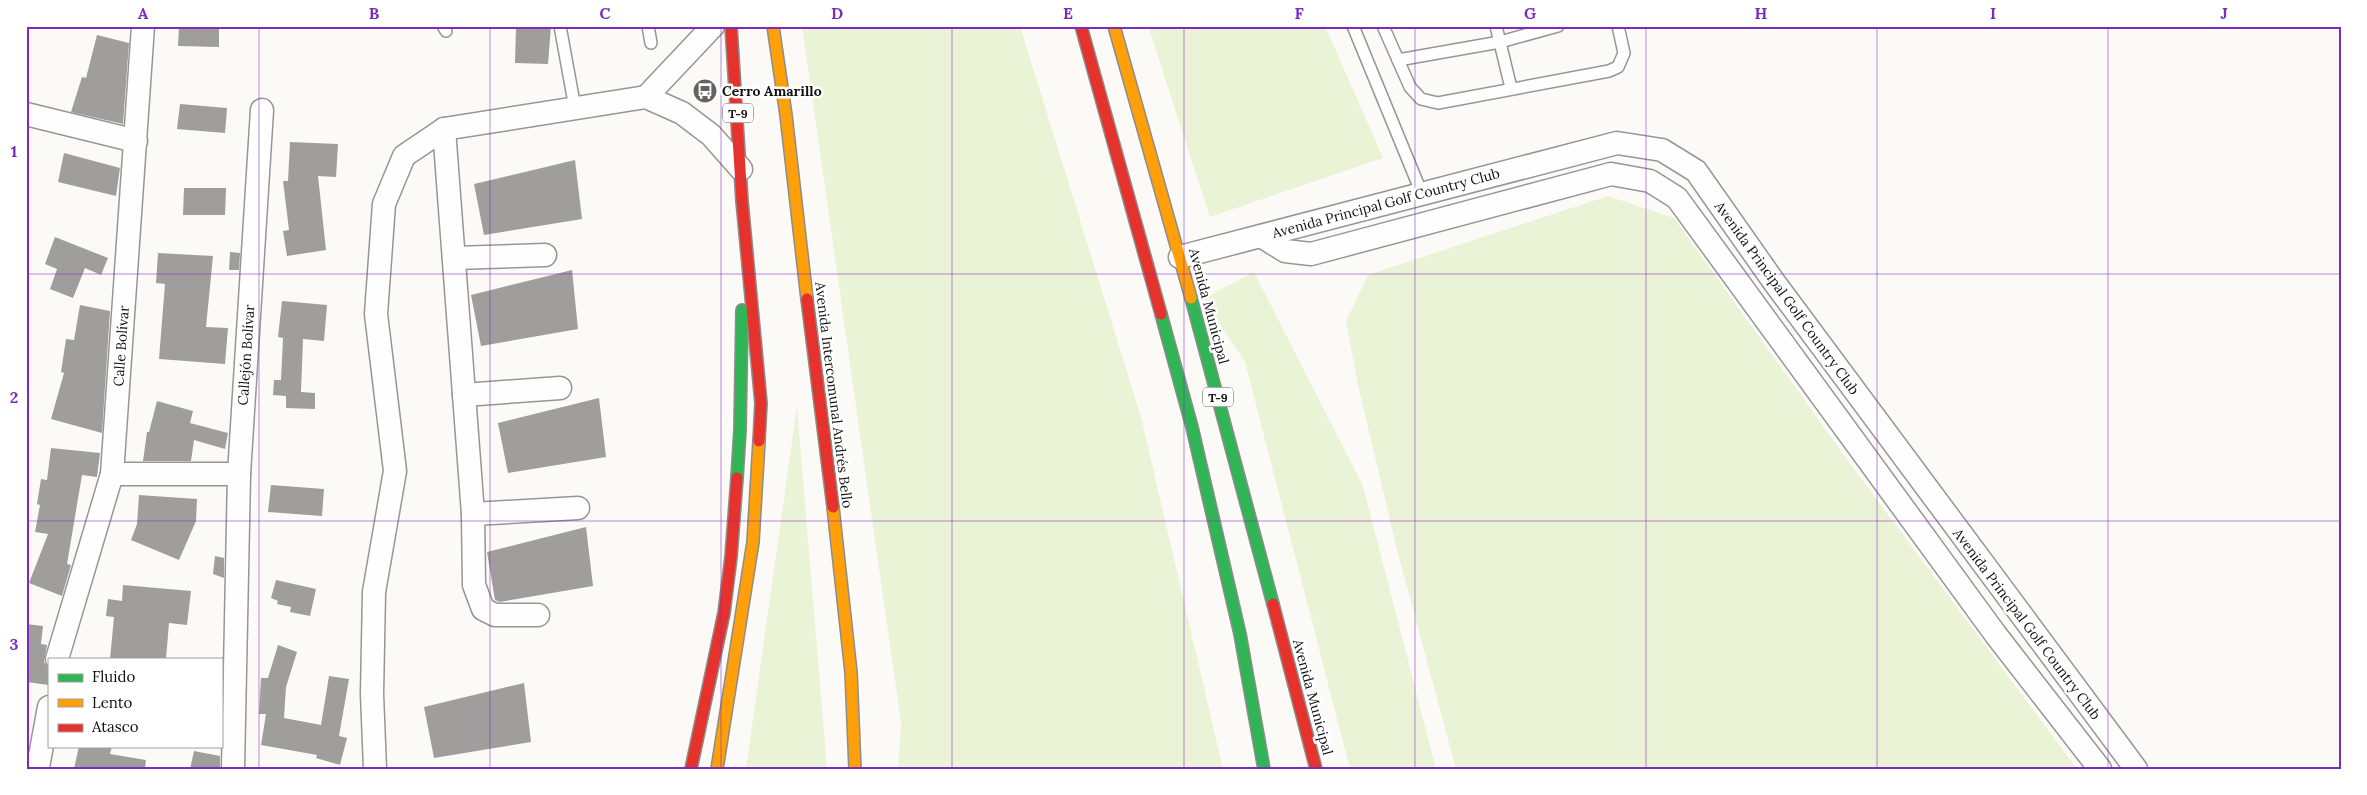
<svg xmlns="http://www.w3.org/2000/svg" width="2367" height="795" font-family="Lora,serif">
<rect width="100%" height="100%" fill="#fcfaf7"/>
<g fill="#eaf3d5">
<polygon points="802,26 1020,26 1141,417 1223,769 898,769 901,723"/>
<polygon points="1148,26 1325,26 1383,158 1210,217"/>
<polygon points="1608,196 1674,218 1846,458 2077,769 1456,769 1397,550 1358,385 1346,321 1368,275"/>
<polygon points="1254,272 1363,486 1436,769 1350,769 1245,362 1203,299"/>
<polygon points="797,406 827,769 746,769"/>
</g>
<g fill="#a09e9c">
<polygon points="179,26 219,26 219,47 178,46"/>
<polygon points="516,26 551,26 548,64 515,63"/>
<polygon points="97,35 129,43 123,124 71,112 82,77 86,78"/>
<polygon points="180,104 227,108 225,133 177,129"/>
<polygon points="290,142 338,144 336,177 318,176 326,250 287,256 283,231 289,230 283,181 288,181"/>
<polygon points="64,153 120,168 116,196 58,182"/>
<polygon points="575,160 582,219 484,235 474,184"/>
<polygon points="184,188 226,188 225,215 183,215"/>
<polygon points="55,237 108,258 101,275 85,268 73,298 50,289 57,269 45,264"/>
<polygon points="230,252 240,253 239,270 229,270"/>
<polygon points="158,253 213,256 206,327 228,328 225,364 159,359 165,284 156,283"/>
<polygon points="572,270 578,329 481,346 471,295"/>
<polygon points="282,301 327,305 324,341 303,339 301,392 315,393 315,409 286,408 286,396 273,395 274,380 281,380 283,338 278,337"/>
<polygon points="80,305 110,311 102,433 51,419 64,373 61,372 66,339 74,340"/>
<polygon points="599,398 606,457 508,473 498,423"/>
<polygon points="157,401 193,411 190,423 228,433 225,449 194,440 191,461 143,461 147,432 149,432"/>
<polygon points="51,448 100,453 97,477 82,475 67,564 71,565 62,596 29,583 48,534 35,532 40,505 37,504 41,479 47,480"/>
<polygon points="271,485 324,489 322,516 268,512"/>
<polygon points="139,495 197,499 196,521 179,560 131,540 137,524"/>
<polygon points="586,527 593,586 500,602 495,600 487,552"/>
<polygon points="215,556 224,558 224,578 213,574"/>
<polygon points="276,580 316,589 310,616 290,612 291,607 277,604 278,601 271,598"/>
<polygon points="123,585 191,591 187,625 169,623 166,659 110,659 114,617 106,616 108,599 122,601"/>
<polygon points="26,624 43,626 41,644 47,645 44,662 49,669 49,685 26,682"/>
<polygon points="278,645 297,652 286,687 284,718 321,725 329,676 349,679 339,736 347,738 340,765 316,758 317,755 261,745 266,714 259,714 261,678 268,678"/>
<polygon points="524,683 531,742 434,758 424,707"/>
<polygon points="79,746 112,746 110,754 146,760 145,769 74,769"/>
<polygon points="194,751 220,756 220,769 190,769"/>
</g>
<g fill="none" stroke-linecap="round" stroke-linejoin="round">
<defs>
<g id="lane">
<polyline points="443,26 446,31"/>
<polyline points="560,26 575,108"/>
<polyline points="648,26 651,43"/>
<polyline points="1353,26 1422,194"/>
<polyline points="1383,26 1410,87 1421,99 1438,103 1609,71 1618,67 1624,53 1618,26"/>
<polyline points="1496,26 1511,88"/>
<polyline points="1398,60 1500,42 1558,26"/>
</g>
<g id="street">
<polyline points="646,97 713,26"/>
<polyline points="26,114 136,141"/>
<polyline points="444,129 473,514 474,585 483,609 495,615 538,615"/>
<polyline points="1261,236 1285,251 1311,254 1611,174 1650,181 1677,198 1996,635 2100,769"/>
<polyline points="1180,257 1617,143 1662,150 1696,171 1774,282 2136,769"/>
<polyline points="454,258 545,255"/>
<polyline points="464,395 560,388"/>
<polyline points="112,474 239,474 262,110"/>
<polyline points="473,514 578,508"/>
<polyline points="57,659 112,474 143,26"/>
<polyline points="26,763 38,767 49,707"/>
<polyline points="233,769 239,474"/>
<polyline points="375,769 372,694 374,592 395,471 376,314 384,204 404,156 444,129 646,97 682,113 711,135 741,169"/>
</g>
<g id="fast">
<polyline points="1191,298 1273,604"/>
<polyline points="1161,314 1192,427 1240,634 1264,769"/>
<polyline points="737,478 740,430 742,310"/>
</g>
<g id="slow">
<polyline points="773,26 786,115 807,299"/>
<polyline points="1114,26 1191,298"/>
<polyline points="833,507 851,672 855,769"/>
<polyline points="717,769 753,542 759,441"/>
</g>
<g id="jam">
<polyline points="731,26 742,201 761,403 759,441"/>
<polyline points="1081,26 1161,314"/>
<polyline points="807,299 833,507"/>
<polyline points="1273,604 1316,769"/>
<polyline points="691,769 724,613 731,557 737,478"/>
</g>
</defs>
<use href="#lane" stroke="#979695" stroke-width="14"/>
<use href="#street" stroke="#979695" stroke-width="25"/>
<use href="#fast" stroke="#8d8d8b" stroke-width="14"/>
<use href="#slow" stroke="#8d8d8b" stroke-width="14"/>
<use href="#jam" stroke="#8d8d8b" stroke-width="14"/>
<use href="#lane" stroke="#fffefe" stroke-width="11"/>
<use href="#street" stroke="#fffefe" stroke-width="22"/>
<use href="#fast" stroke="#30b455" stroke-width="11"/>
<use href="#slow" stroke="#ff9f0a" stroke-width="11"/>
<use href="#jam" stroke="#e5322d" stroke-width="11"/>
</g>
<path fill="none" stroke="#7b2cbf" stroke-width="1" stroke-opacity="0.55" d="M259 26V769M490 26V769M721 26V769M952 26V769M1184 26V769M1415 26V769M1646 26V769M1877 26V769M2108 26V769M26 274H2341M26 521H2341"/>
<defs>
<symbol id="bus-disc" viewBox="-11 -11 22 22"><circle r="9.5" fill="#636362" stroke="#fff"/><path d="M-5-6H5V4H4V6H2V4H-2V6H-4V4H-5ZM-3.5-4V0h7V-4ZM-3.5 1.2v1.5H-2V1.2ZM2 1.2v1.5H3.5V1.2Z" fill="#fff"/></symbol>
</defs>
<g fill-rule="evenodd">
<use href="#bus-disc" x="691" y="77" width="28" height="28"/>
</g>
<g text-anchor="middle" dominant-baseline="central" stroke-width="5" stroke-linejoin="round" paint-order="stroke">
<g fill="#fff" stroke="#585858" stroke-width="1">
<rect x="723" y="103.5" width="30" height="19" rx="4"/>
<rect x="1203" y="387.5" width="30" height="19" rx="4"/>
</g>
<g font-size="12" font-weight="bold" fill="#111">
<text x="738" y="113">T-9</text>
<text x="1218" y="397">T-9</text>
</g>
<g font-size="14" font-weight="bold" fill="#111" stroke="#fff" text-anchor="start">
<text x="722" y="91">Cerro Amarillo</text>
</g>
<g font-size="14" fill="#111" stroke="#fff">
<text transform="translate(1386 203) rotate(-15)">Avenida Principal Golf Country Club</text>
<text transform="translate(1787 298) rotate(54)">Avenida Principal Golf Country Club</text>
<text transform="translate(1209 306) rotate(75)">Avenida Municipal</text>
<text transform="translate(121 346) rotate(-86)">Calle Bolívar</text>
<text transform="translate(246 355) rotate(-86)">Callejón Bolívar</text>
<text transform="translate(834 395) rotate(83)">Avenida Intercomunal Andrés Bello</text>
<text transform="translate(2027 624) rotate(53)">Avenida Principal Golf Country Club</text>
<text transform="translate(1313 697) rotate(75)">Avenida Municipal</text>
</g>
</g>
<rect width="2367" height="795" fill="none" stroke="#ffffff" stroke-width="55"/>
<rect x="48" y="658" width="175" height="90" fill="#ffffff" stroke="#a0a0a0"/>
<rect x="58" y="674" width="25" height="8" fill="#30b455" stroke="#a0a0a0"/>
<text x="92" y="682" font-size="15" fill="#111111">Fluido</text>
<rect x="58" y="699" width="25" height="8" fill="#ff9f0a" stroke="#a0a0a0"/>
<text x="92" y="708" font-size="15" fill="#111111">Lento</text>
<rect x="58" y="724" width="25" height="8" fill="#e5322d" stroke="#a0a0a0"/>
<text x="92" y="732" font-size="15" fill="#111111">Atasco</text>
<rect x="28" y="28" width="2312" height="740" fill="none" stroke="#7b2cbf" stroke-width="2"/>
<g font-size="16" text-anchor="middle" font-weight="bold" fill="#7b2cbf">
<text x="143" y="19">A</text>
<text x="374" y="19">B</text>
<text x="605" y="19">C</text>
<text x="837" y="19">D</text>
<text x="1068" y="19">E</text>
<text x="1299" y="19">F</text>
<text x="1530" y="19">G</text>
<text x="1761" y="19">H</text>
<text x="1993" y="19">I</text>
<text x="2224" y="19">J</text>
<text x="14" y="157">1</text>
<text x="14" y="403">2</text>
<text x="14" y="650">3</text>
</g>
</svg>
